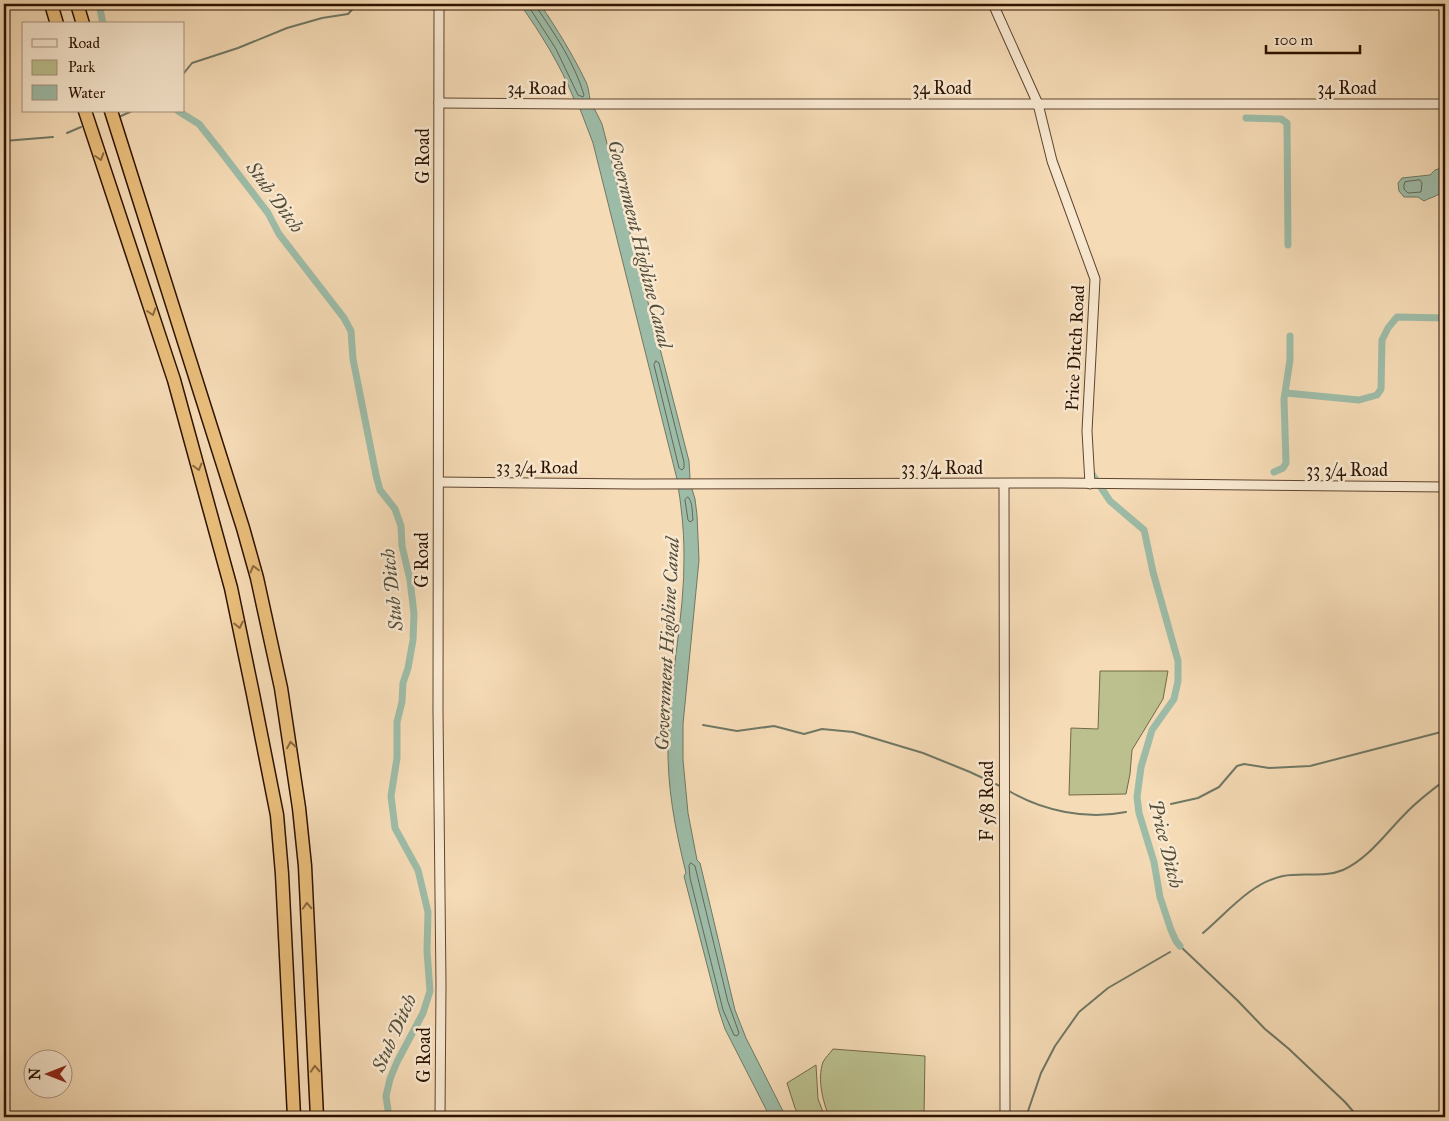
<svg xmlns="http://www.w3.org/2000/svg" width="1449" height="1121" font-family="'IM FELL Great Primer',serif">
<rect width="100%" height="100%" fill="#f5dbb6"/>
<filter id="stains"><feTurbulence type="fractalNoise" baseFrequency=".004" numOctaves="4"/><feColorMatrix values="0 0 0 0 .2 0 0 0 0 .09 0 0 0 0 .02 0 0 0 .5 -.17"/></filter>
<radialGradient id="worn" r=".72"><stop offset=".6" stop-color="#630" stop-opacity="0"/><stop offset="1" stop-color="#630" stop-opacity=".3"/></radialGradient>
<g fill="#bbc08e" stroke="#746947">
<polygon points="1100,671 1168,671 1163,699 1132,750 1130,774 1126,794 1069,795 1071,728 1098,729"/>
<path d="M833 1049 925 1056 924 1117H829C823 1101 817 1080 823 1062 825 1058 830 1053 833 1049Z"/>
<polygon points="816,1065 818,1099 825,1117 800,1117 795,1108 787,1083"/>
</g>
<g fill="#9dbca8" stroke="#707865">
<path d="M520 4H540C557 29 573 55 586 82 590 91 589 100 592 108L595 110 602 124 689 461 690 478 689 479 695 499 697 515 699 560 683 724V760L688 813 697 860 700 863 735 1010 746 1038 786 1117H770L725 1029 719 1011 684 876 686 873C675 828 667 788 668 741 669 679 685 617 684 554 684 529 681 504 677 479L593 143 577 101 574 99C560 64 541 34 520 4Z"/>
<path d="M1441 168C1446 174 1448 189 1439 194 1435 197 1429 198 1424 201L1418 197H1404L1399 191 1398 183 1402 178 1430 175 1435 170Z"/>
</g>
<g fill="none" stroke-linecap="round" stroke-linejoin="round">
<g stroke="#656754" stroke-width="1">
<path d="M527 4 556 49 578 95 583 97 584 95C575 64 555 34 537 8L536 4"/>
<polygon points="1420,180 1422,183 1421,192 1408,193 1404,189 1404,185 1405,182"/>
<polygon points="656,361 659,363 684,462 684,468 682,470 679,468 654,365"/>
<path d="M688 497C693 502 692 513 693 520L690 522 688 520 685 500Z"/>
<polygon points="691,863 695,866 728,1002 739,1033 737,1036 734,1035 723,1010 690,878 689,866"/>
</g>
<g stroke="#707865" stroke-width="2">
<polyline points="184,73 192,63 238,48 287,28 322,18 348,14 357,4"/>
<polyline points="121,116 132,111"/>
<polyline points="67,133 81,127"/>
<polyline points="4,141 53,137"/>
<polyline points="703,725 737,731 774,726 804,734 822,729 853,732 923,753 970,772 1002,787"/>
<path d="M1009 791C1043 811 1086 820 1126 812"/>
<polyline points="1171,804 1198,798 1219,787 1237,766 1244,764 1269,768 1310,766 1445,731"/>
<path d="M1203 933C1227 913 1250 883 1283 876 1302 872 1324 878 1343 870 1368 859 1386 833 1405 814 1417 801 1431 791 1445 780"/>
<polyline points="1180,946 1237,1000 1265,1029 1289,1049 1345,1102 1358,1117"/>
<polyline points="4,1111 6,1117"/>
<polyline points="1026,1117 1041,1073 1055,1046 1079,1012 1108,988 1170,952"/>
</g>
<g stroke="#9dbca8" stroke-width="7">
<polyline points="99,4 103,24"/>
<polyline points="178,111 199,124 222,153 268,213 279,234 344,318 351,331 353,359 376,475 380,490 395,509 401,526 402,546 410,580 414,614 413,640 408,668 403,683 402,702 397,722 397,758 391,796 395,828 418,870 428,912 427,951 430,991 423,1013 397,1062 390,1079 386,1096 389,1117"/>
<polyline points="1246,118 1281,119 1287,123 1288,245"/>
<polyline points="1286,393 1359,400 1377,395 1381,389 1382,340 1388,328 1397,317 1445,318"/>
<polyline points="1274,472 1283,468 1286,463 1284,399 1290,360 1290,336"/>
<polyline points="1092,474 1110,501 1144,530 1145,534 1153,572 1178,661 1178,681 1174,699 1152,730 1141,767 1137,797 1139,813 1154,862 1160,897 1171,930 1176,941 1180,946"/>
</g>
<defs>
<g id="minor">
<polyline points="439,4 438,712 441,984 440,1117"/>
<polyline points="993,4 1038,104 1052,161 1095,279 1087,431 1090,484"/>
<polyline points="439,103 578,104 1445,104"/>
<polyline points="439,482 637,484 1062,483 1445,487"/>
<polyline points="1004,484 1005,1117"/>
</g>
<g id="highway">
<polyline points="51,4 57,24"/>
<polyline points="77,4 83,24"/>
<polyline points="85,111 174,380 231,588 253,694 277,815 282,874 294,1117"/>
<polyline points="111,111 243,528 257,578 281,688 299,808 305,866 317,1117"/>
</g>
</defs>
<use href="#minor" stroke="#5f442e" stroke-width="11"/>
<use href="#highway" stroke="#2d1200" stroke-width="15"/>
<use href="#minor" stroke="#f8e8d0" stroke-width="9"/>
<use href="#highway" stroke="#eabe7b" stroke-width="12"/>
</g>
<defs><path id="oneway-chevron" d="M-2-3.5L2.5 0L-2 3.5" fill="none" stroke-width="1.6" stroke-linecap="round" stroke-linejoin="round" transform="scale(1.25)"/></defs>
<g stroke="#8c683e">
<use href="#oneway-chevron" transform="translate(100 157) rotate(72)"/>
<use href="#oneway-chevron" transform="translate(152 312) rotate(72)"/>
<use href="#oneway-chevron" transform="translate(198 467) rotate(75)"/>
<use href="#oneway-chevron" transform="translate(254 569) rotate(-105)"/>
<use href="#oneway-chevron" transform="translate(239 625) rotate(78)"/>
<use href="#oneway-chevron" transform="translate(291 745) rotate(-99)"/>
<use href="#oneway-chevron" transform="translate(307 906) rotate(-93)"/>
<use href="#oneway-chevron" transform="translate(315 1069) rotate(-93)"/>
</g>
<g text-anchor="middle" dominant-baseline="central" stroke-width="5" stroke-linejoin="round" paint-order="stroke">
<g font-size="18" fill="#2d1200" stroke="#f8e8d0">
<text transform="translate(537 88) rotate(1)">34 Road</text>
<text x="942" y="88">34 Road</text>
<text x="1347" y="88">34 Road</text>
<text transform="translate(423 156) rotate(-90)">G Road</text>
<text transform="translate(1075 348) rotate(-87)">Price Ditch Road</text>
<text transform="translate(537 467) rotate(1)">33 3/4 Road</text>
<text x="942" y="468">33 3/4 Road</text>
<text x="1347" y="470">33 3/4 Road</text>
<text transform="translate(422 560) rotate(-90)">G Road</text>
<text transform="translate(987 801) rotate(-90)">F 5/8 Road</text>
<text transform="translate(424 1055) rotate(-90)">G Road</text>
</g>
<g font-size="19" font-style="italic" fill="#544e3b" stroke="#f8e8d0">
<text transform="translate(275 197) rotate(54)">Stub Ditch</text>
<text transform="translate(640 244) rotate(76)">Government Highline Canal</text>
<text transform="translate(392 590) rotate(-96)">Stub Ditch</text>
<text transform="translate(667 644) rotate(-87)">Government Highline Canal</text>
<text transform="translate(1166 844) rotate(76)">Price Ditch</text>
<text transform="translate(394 1033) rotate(-66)">Stub Ditch</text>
</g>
</g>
<rect width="1449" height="1121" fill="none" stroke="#f5dbb6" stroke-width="20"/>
<rect x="5" y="5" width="1439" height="1111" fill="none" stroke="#2d1200" stroke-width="2.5"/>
<rect x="10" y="10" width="1429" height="1101" fill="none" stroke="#2d1200"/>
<rect x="22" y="22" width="162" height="90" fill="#f8e8d0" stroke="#a7927d"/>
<rect x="32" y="39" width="25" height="8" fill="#f8e8d0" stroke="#a7927d"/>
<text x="68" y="48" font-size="15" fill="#2d1200">Road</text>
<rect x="32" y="60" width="25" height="15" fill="#bbc08e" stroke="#a7927d"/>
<text x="68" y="72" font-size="15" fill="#2d1200">Park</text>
<rect x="32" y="85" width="25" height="15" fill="#9dbca8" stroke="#a7927d"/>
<text x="68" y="98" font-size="15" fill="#2d1200">Water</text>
<g transform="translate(48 1074) rotate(270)"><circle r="24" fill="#f8e8d0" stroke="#a7927d"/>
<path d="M0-4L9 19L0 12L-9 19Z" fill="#8f2418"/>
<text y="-8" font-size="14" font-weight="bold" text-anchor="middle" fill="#2d1200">N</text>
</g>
<path d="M1266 45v8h94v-8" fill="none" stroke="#2d1200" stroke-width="2.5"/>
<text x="1274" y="45" font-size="15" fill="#2d1200" stroke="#f8e8d0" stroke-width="4" paint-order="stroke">100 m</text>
<rect width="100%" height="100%" filter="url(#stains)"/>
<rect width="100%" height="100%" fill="url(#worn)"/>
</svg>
